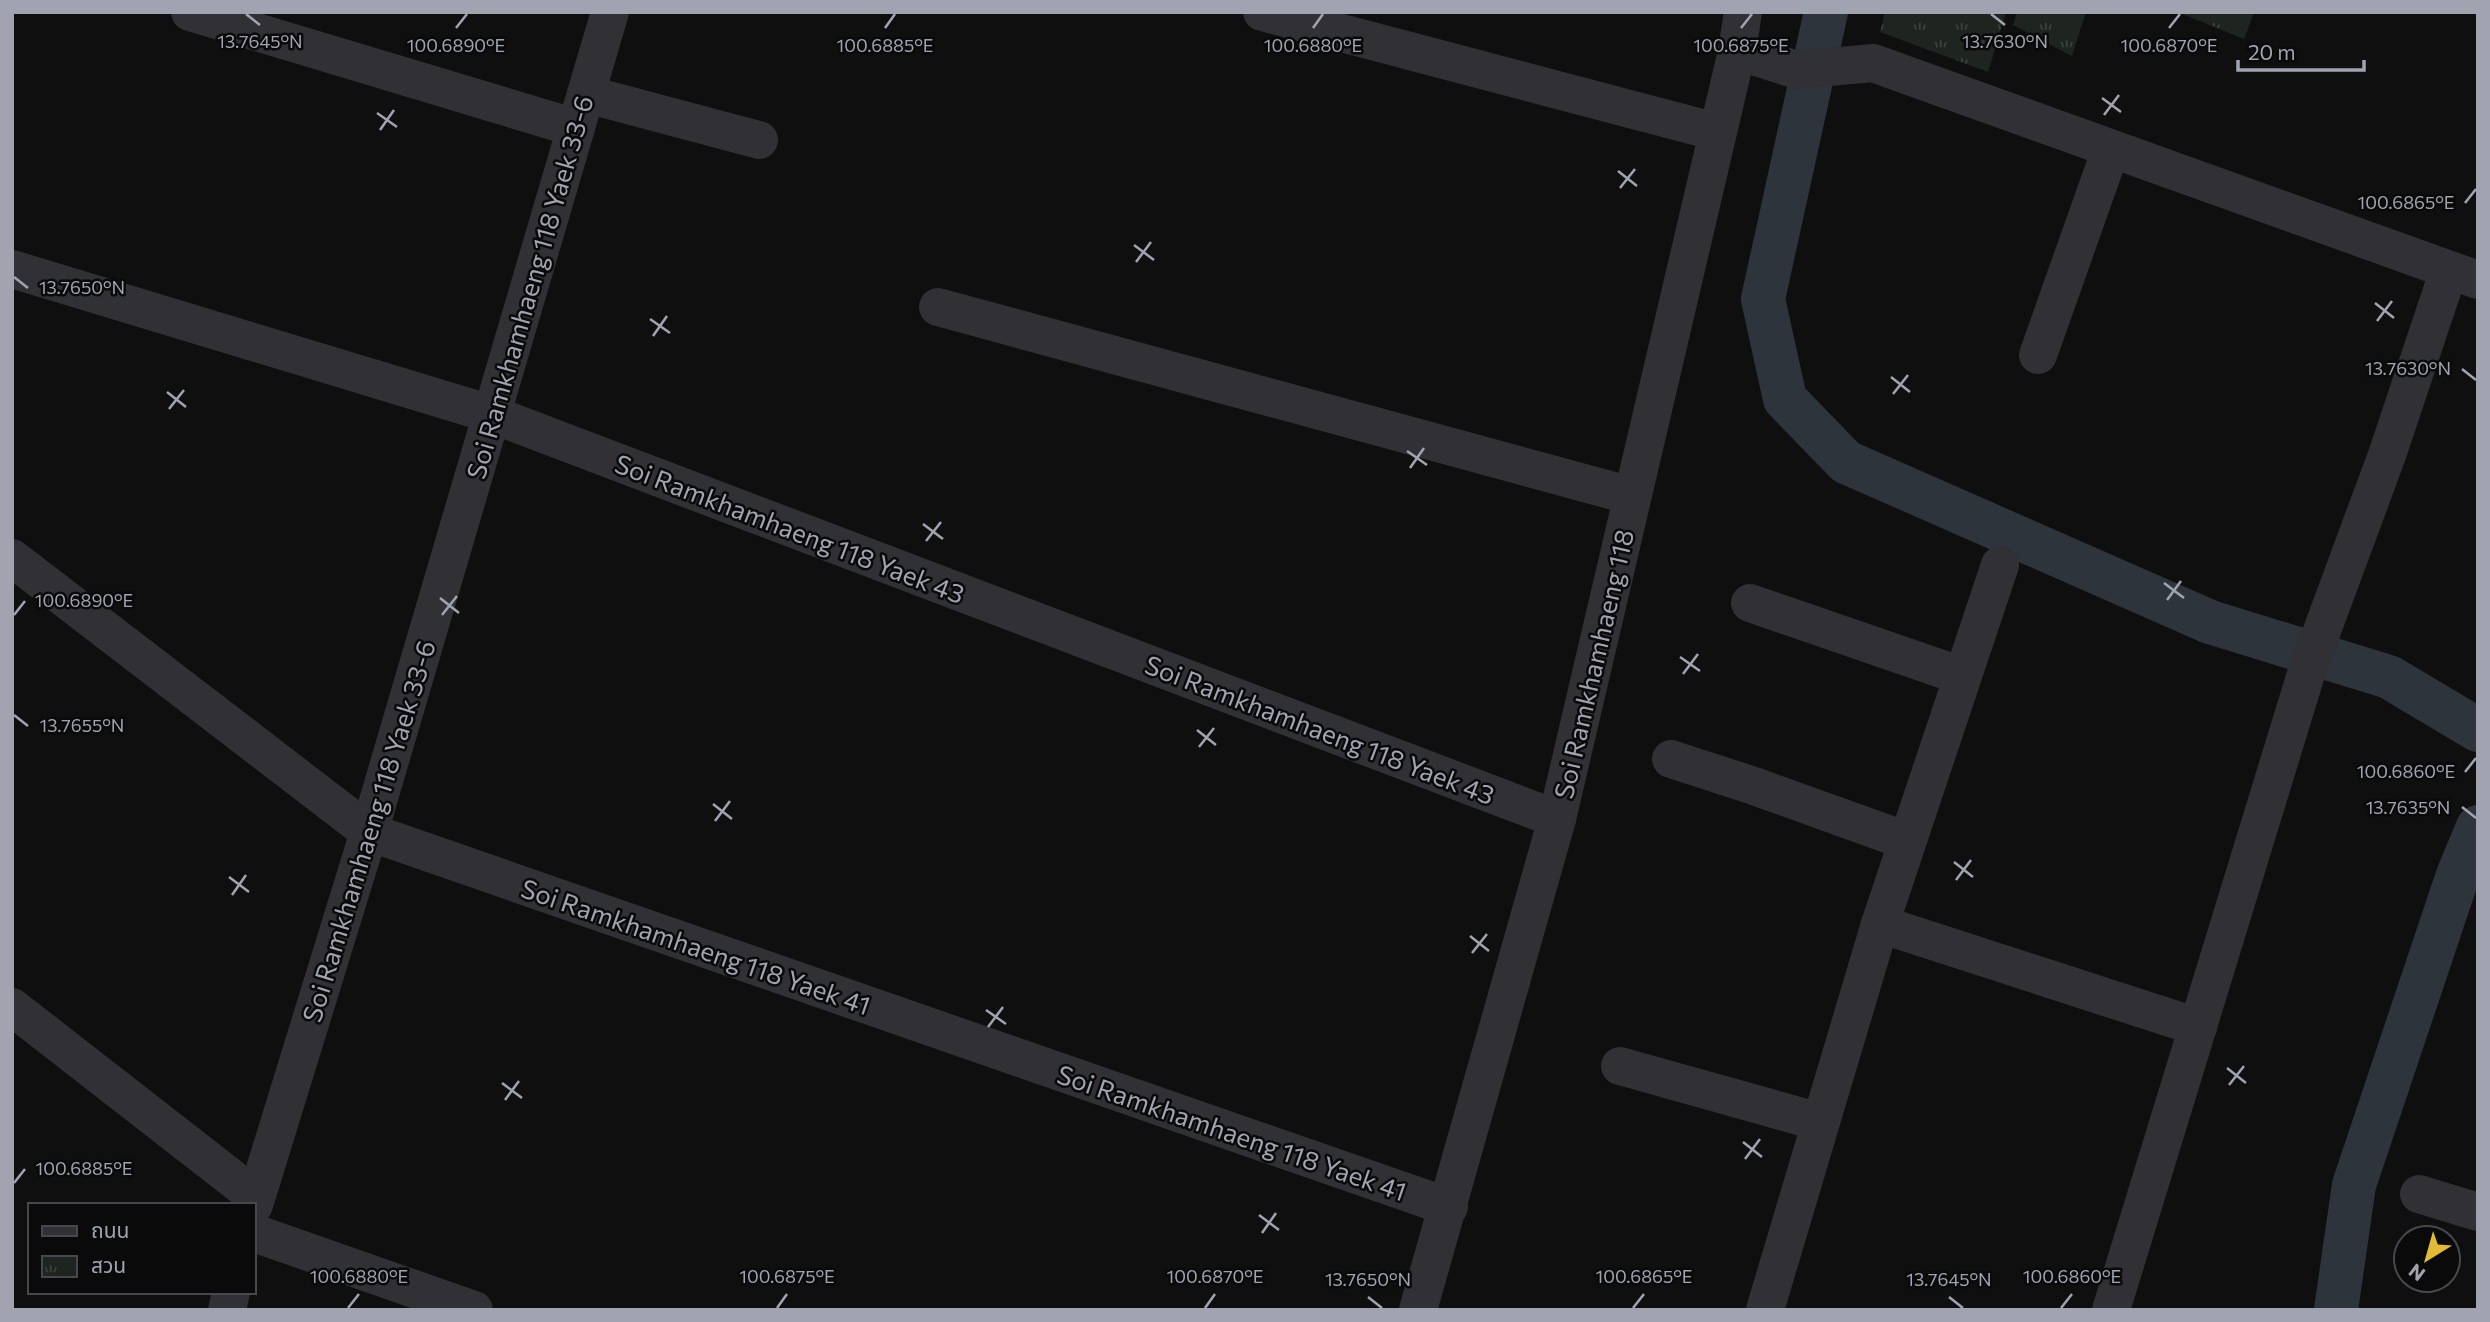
<svg xmlns="http://www.w3.org/2000/svg" width="2490" height="1322" font-family="Commissioner,'Noto Sans Thai',sans-serif">
<defs>
<pattern id="park-tufts" width="24" height="20" patternUnits="userSpaceOnUse" patternTransform="scale(1.75)"><rect width="24" height="20" fill="#1e241f"/><path d="M3 7l-1-3M5 7V3M7 7l1-3M15 17l-1-3M17 17v-4M19 17l1-3" fill="none" stroke="#3c413d"/></pattern>
</defs>
<rect width="100%" height="100%" fill="#0f0f10"/>
<g fill="url(#park-tufts)">
<polygon points="1885,12 2006,12 1988,72 1880,32"/>
<polygon points="2017,12 2086,12 2072,56 2013,25"/>
<polygon points="2178,12 2254,12 2244,39"/>
</g>
<g fill="none" stroke-linecap="round" stroke-linejoin="round">
<g stroke="#2e343c" stroke-width="44">
<polyline points="1826,12 1763,299 1785,399 1846,462 2210,622 2389,677 2478,730"/>
<polyline points="2336,1310 2354,1185 2458,875 2478,827"/>
</g>
<g stroke="#303035" stroke-width="38">
<polyline points="190,12 576,128"/>
<polyline points="1262,12 1717,132"/>
<polyline points="1737,51 1797,70 1873,63 2478,280"/>
<polyline points="586,94 759,140"/>
<polyline points="12,269 491,414 1557,819"/>
<polyline points="938,307 1632,496"/>
<polyline points="2038,355 2111,149"/>
<polyline points="12,558 369,832 1449,1207"/>
<polyline points="1750,603 1962,676"/>
<polyline points="1671,759 1754,786 1907,841"/>
<polyline points="1880,924 2198,1027"/>
<polyline points="12,1007 256,1197"/>
<polyline points="1620,1066 1820,1122"/>
<polyline points="2419,1194 2478,1212"/>
<polyline points="254,1205 369,832 610,12"/>
<polyline points="254,1233 474,1310"/>
<polyline points="227,1310 231,1292"/>
<polyline points="1418,1310 1557,819 1737,51 1743,12"/>
<polyline points="1765,1310 1880,924 2000,565"/>
<polyline points="2111,1310 2306,674 2387,455 2449,270"/>
</g>
</g>
<path fill="none" stroke="#a1a4b0" stroke-width="2.5" d="M246 14 260 25M1991 14 2005 25M456 28 467 14M885 28 895 14M1313 28 1323 14M1741 28 1752 14M2169 28 2180 14M2102 98 2121 112M377 113 397 127M2104 115 2119 95M380 130 394 110M1618 171 1637 186M1620 188 1635 169M2465 203 2476 189M1134 245 1154 260M1136 262 1151 242M14 277 28 288M2375 303 2394 318M650 319 670 333M2377 321 2392 301M653 336 667 316M2462 369 2476 380M1891 377 1910 392M167 392 186 407M1893 394 1908 375M169 409 184 390M1407 451 1427 465M1410 468 1424 448M923 524 943 539M926 541 941 522M2164 583 2184 598M440 598 459 613M2167 600 2181 581M14 615 25 601M442 615 457 596M1680 657 1700 671M1683 674 1698 654M14 715 28 726M1197 730 1216 745M1199 747 1214 728M2465 772 2476 758M713 804 732 819M2462 807 2476 818M715 821 730 801M1954 862 1973 877M229 877 249 892M1956 880 1971 860M232 895 246 875M1470 936 1489 951M1472 953 1487 934M986 1010 1006 1024M988 1027 1003 1007M2227 1068 2246 1083M502 1083 522 1098M2229 1085 2244 1066M505 1100 519 1081M1743 1142 1762 1157M1745 1159 1760 1139M14 1183 25 1169M1259 1215 1279 1230M1262 1233 1276 1213M1368 1297 1382 1308M1949 1297 1963 1308M348 1308 359 1294M777 1308 787 1294M1205 1308 1215 1294M1633 1308 1644 1294M2061 1308 2072 1294"/>
<g text-anchor="middle" dominant-baseline="central" stroke-width="5" stroke-linejoin="round" paint-order="stroke">
<g font-size="26" fill="#a1a4b0" stroke="#0a0a0b">
<text transform="translate(529 287) rotate(-74)">Soi Ramkhamhaeng 118 Yaek 33-6</text>
<text transform="translate(790 528) rotate(21)">Soi Ramkhamhaeng 118 Yaek 43</text>
<text transform="translate(1593 664) rotate(-77)">Soi Ramkhamhaeng 118</text>
<text transform="translate(1320 729) rotate(21)">Soi Ramkhamhaeng 118 Yaek 43</text>
<text transform="translate(368 831) rotate(-73)">Soi Ramkhamhaeng 118 Yaek 33-6</text>
<text transform="translate(696 946) rotate(19)">Soi Ramkhamhaeng 118 Yaek 41</text>
<text transform="translate(1232 1132) rotate(19)">Soi Ramkhamhaeng 118 Yaek 41</text>
</g>
</g>
<g font-size="18" text-anchor="middle" fill="#a1a4b0" stroke="#0a0a0b" stroke-width="5" stroke-linejoin="round" paint-order="stroke">
<text x="260" y="48">13.7645°N</text>
<text x="2005" y="48">13.7630°N</text>
<text x="456" y="52">100.6890°E</text>
<text x="885" y="52">100.6885°E</text>
<text x="1313" y="52">100.6880°E</text>
<text x="1741" y="52">100.6875°E</text>
<text x="2169" y="52">100.6870°E</text>
<text x="2406" y="209">100.6865°E</text>
<text x="82" y="294">13.7650°N</text>
<text x="2408" y="375">13.7630°N</text>
<text x="84" y="607">100.6890°E</text>
<text x="82" y="732">13.7655°N</text>
<text x="2406" y="778">100.6860°E</text>
<text x="2408" y="814">13.7635°N</text>
<text x="84" y="1175">100.6885°E</text>
<text x="359" y="1283">100.6880°E</text>
<text x="787" y="1283">100.6875°E</text>
<text x="1215" y="1283">100.6870°E</text>
<text x="1644" y="1283">100.6865°E</text>
<text x="2072" y="1283">100.6860°E</text>
<text x="1368" y="1286">13.7650°N</text>
<text x="1949" y="1286">13.7645°N</text>
</g>
<rect width="2490" height="1322" fill="none" stroke="#a1a4b0" stroke-width="28"/>
<rect x="28" y="1203" width="228" height="91" fill="#0a0a0b" stroke="#46484d" stroke-width="2"/>
<rect x="42" y="1226" width="35" height="10" fill="#303035" stroke="#46484d" stroke-width="2"/>
<text x="91" y="1238" font-size="21" fill="#a1a4b0">ถนน</text>
<rect x="42" y="1256" width="35" height="21" fill="url(#park-tufts)" stroke="#46484d" stroke-width="2"/>
<text x="91" y="1273" font-size="21" fill="#a1a4b0">สวน</text>
<g transform="translate(2427 1259) rotate(217)"><circle r="33" fill="#0a0a0b" stroke="#46484d" stroke-width="2"/>
<path d="M0-5L12 26L0 18L-12 26Z" fill="#e3ba34"/>
<text y="-10" font-size="19" font-weight="bold" text-anchor="middle" fill="#a1a4b0">N</text>
</g>
<path d="M2238 60v10h126v-10" fill="none" stroke="#a1a4b0" stroke-width="3.5"/>
<text x="2248" y="60" font-size="21" fill="#a1a4b0" stroke="#0a0a0b" stroke-width="5" paint-order="stroke">20 m</text>
</svg>
